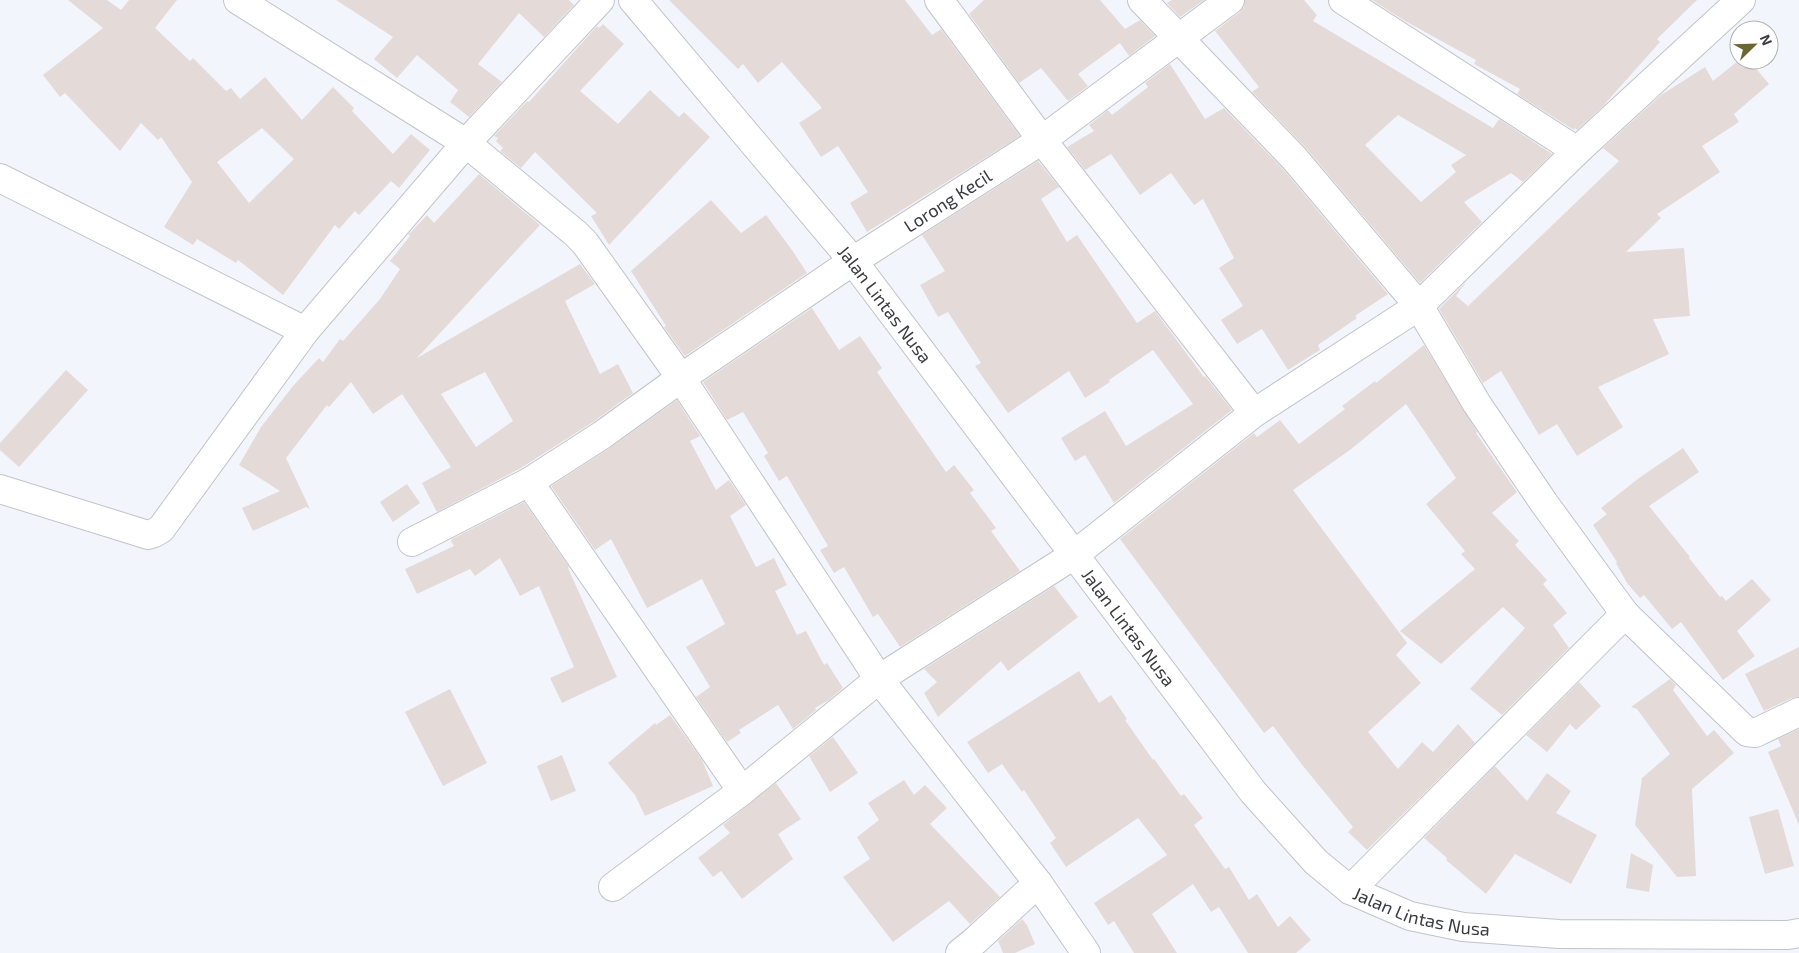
<svg xmlns="http://www.w3.org/2000/svg" width="1799" height="953" font-family="'Exo 2',sans-serif">
<rect width="100%" height="100%" fill="#f3f5fc"/>
<g fill="#e4dbd8" fill-rule="evenodd">
<path d="M68 0H107L121 10 129 0H177L155 28 190 61 193 58 226 91 231 88 240 99 265 77 302 120 333 87 354 108 352 111 393 154 411 134 430 150 399 188 391 181 359 215 355 211 339 229 335 225 283 295 238 260 236 263 197 239 193 245 164 227 192 182 161 137 158 140 141 123 120 151 65 93 60 97 43 75 103 28ZM262 128 294 159 249 203 217 162Z"/>
<polygon points="336,0 569,0 574,5 544,37 519,13 478,64 502,82 469,117 450,102 458,90 417,55 397,78 374,59 393,37"/>
<polygon points="669,0 905,0 932,35 941,29 1020,136 867,232 850,203 868,192 838,146 821,157 799,123 822,108 782,62 758,83 743,64 738,69"/>
<polygon points="984,0 1100,0 1125,29 1140,20 1155,36 1129,56 1120,43 1078,74 1088,86 1068,101 1041,68 1019,83 969,14"/>
<polygon points="1172,0 1204,0 1180,17 1167,3"/>
<path d="M1245 0H1304L1317 15 1313 21 1493 128 1499 119 1552 154 1523 182 1511 173 1464 202 1482 222 1420 283 1306 148 1252 92 1259 87 1215 31 1240 12 1244 7ZM1398 115 1466 155 1451 165 1456 172 1421 202 1365 145Z"/>
<polygon points="1372,0 1697,0 1657,39 1660,42 1603,106 1577,130 1575,128 1574,130 1517,94 1520,89 1474,64 1476,60 1405,21"/>
<polygon points="603,24 624,44 580,91 618,124 650,90 679,117 684,112 710,137 609,245 591,216 597,213 535,152 521,168 500,151 503,148 496,141 498,138 494,136 527,101 529,102 597,26 599,28"/>
<polygon points="1739,60 1749,60 1769,84 1734,114 1739,122 1702,146 1720,172 1657,214 1661,218 1626,252 1684,248 1690,316 1653,319 1669,354 1598,387 1623,427 1577,456 1557,424 1539,435 1501,371 1483,383 1439,309 1467,281 1456,296 1468,306 1566,212 1619,161 1603,148 1661,95 1705,67 1713,81"/>
<polygon points="1170,64 1205,119 1224,108 1282,168 1388,294 1355,316 1357,318 1318,345 1320,350 1288,370 1262,329 1237,344 1221,320 1243,306 1219,268 1234,258 1203,199 1194,205 1171,173 1140,195 1111,154 1085,170 1067,147 1094,131 1089,125 1108,110 1112,115 1148,87 1145,83"/>
<polygon points="1038,161 1059,187 1041,199 1067,242 1077,235 1137,323 1155,311 1204,377 1205,376 1232,410 1114,503 1085,455 1075,461 1061,438 1105,411 1126,446 1193,404 1153,350 1109,380 1110,382 1085,398 1069,371 1008,413 975,366 981,363 948,312 938,317 920,285 945,271 922,235"/>
<path d="M479 174 540 225 417 358 580 264 595 284 565 301 600 374 618 364 633 393 593 422 521 468 437 512 422 483 451 467 402 394 373 414 351 382 329 407 327 405 286 458 310 509 306 507 253 531 242 508 280 491 239 465 261 427 293 386 319 358 323 362 340 339 343 341 380 299 400 269 390 261 410 236 408 234 411 232 427 215 434 223ZM485 372 513 421 476 447 441 394Z"/>
<polygon points="711,200 741,233 766,215 792,250 807,273 685,356 664,327 666,326 631,271"/>
<polygon points="812,308 839,350 860,336 882,368 877,372 946,472 954,465 974,490 970,493 996,528 991,531 1020,571 900,647 878,614 873,617 844,567 834,573 820,550 828,546 787,476 779,481 764,456 768,453 743,412 727,420 703,382"/>
<polygon points="1424,345 1477,432 1476,433 1517,492 1492,513 1519,541 1515,545 1547,580 1543,584 1567,613 1553,625 1569,648 1502,715 1470,689 1525,628 1503,607 1441,664 1400,631 1475,569 1461,554 1465,551 1426,504 1456,478 1406,404 1350,450 1293,490 1407,643 1396,655 1421,683 1368,732 1398,769 1422,742 1433,752 1458,724 1475,743 1367,850 1348,832 1353,827 1303,766 1273,726 1264,733 1120,539 1254,433 1257,437 1280,420 1299,444 1345,409 1342,406 1375,381 1376,383"/>
<polygon points="66,370 88,390 19,467 0,450 0,443"/>
<polygon points="677,400 700,436 690,441 716,490 729,480 746,505 730,516 756,567 774,558 787,585 775,591 797,635 806,631 824,665 827,663 843,688 829,700 815,708 816,710 793,729 778,705 739,730 741,733 727,742 696,697 710,687 686,647 725,624 702,579 647,608 611,539 595,550 551,486 610,448"/>
<polygon points="1683,448 1699,472 1649,506 1690,557 1689,558 1720,597 1722,596 1726,601 1752,579 1771,600 1737,631 1755,656 1723,680 1681,622 1672,629 1644,595 1640,598 1627,583 1616,563 1617,562 1593,525 1607,514 1601,508 1639,478"/>
<polygon points="407,484 420,503 393,522 380,502"/>
<polygon points="524,502 569,567 568,568 617,677 562,703 550,678 574,667 539,586 520,596 500,558 475,576 470,569 417,594 405,569 454,546 451,541 452,539"/>
<polygon points="1054,586 1078,617 1008,671 1001,661 938,717 924,693 937,682 924,669"/>
<polygon points="1799,647 1799,697 1792,698 1764,711 1745,674"/>
<polygon points="1079,671 1099,703 1111,695 1127,719 1125,720 1153,760 1154,759 1181,796 1184,794 1203,818 1194,825 1225,869 1229,867 1249,900 1257,894 1278,927 1290,916 1311,940 1296,953 1248,953 1219,907 1211,912 1193,884 1152,914 1177,953 1134,953 1114,921 1108,925 1094,903 1167,855 1138,818 1066,867 1050,843 1056,838 1024,790 1022,792 1002,764 988,773 967,742"/>
<polygon points="1670,679 1676,685 1673,690 1707,736 1714,730 1734,753 1692,789 1696,876 1677,877 1635,825 1642,778 1670,754 1637,709 1631,707"/>
<polygon points="1579,682 1601,706 1576,730 1570,724 1547,752 1526,735"/>
<polygon points="450,689 487,763 443,786 405,712"/>
<polygon points="670,715 702,760 713,786 645,816 635,795 608,763 655,723 656,725"/>
<polygon points="1799,729 1799,825 1768,752 1781,746 1778,739"/>
<polygon points="833,737 858,773 830,792 809,756"/>
<polygon points="562,755 576,791 551,801 537,766"/>
<polygon points="1495,766 1527,801 1547,773 1571,791 1556,813 1597,835 1571,884 1515,854 1486,894 1446,860 1447,858 1424,838"/>
<polygon points="904,780 914,795 925,785 947,808 930,824 1000,897 970,924 949,901 893,942 843,877 870,859 857,837 879,820 868,803"/>
<polygon points="776,783 801,819 778,834 793,859 742,899 721,871 713,877 698,858 730,833 723,825"/>
<polygon points="1778,809 1794,866 1765,874 1749,817"/>
<polygon points="1631,853 1653,865 1649,892 1626,888"/>
<polygon points="1022,919 1027,925 1035,944 1015,953 1003,953 998,941"/>
</g>
<g fill="none" stroke-linecap="round" stroke-linejoin="round">
<defs>
<g id="minor">
<polyline points="238,0 466,143 575,233 585,243 681,378 879,679 1038,883 1086,953"/>
<polyline points="939,0 1042,140 1254,413"/>
<polyline points="1142,0 1294,158 1419,306 1477,404 1544,503 1625,614 1747,732 1755,733 1799,712"/>
<polyline points="1343,0 1577,151"/>
<polyline points="0,178 305,331"/>
<polyline points="529,482 742,791"/>
<path id="s1" d="M412 542 529 482 602 435 681 378 853 261 1042 140 1230 0"/>
<polyline points="613,887 742,791 879,679 1074,555 1254,413 1419,306 1577,151 1741,0"/>
<polyline points="1350,890 1625,614"/>
<polyline points="960,953 976,940 1038,883"/>
</g>
<polyline id="major" points="0,489 148,535 154,533 161,529 305,331 466,143 600,0"/>
<g id="highway">
<path id="s2" d="M633 0 853 261 1253 792 1316 862 1350 890 1410 916 1463 927 1559 934 1788 935 1799 933"/>
</g>
</defs>
<use href="#minor" stroke="#c2c3cb" stroke-width="30"/>
<use href="#major" stroke="#c2c3cb" stroke-width="30"/>
<use href="#highway" stroke="#c2c3cb" stroke-width="30"/>
<use href="#minor" stroke="#fff" stroke-width="28"/>
<use href="#major" stroke="#fff" stroke-width="28"/>
<use href="#highway" stroke="#fff" stroke-width="28"/>
</g>
<g text-anchor="middle" dominant-baseline="central" stroke-width="4.5" stroke-linejoin="round" paint-order="stroke">
<g font-size="18" fill="#3a3b3e" stroke="#fff">
<text stroke="none"><textPath href="#s1" startOffset="636">Lorong Kecil</textPath></text>
<text stroke="none"><textPath href="#s2" startOffset="395">Jalan Lintas Nusa</textPath></text>
<text stroke="none"><textPath href="#s2" startOffset="800">Jalan Lintas Nusa</textPath></text>
<text stroke="none"><textPath href="#s2" startOffset="1220">Jalan Lintas Nusa</textPath></text>
</g>
</g>
<g transform="translate(1754 45) rotate(67)"><circle r="24" fill="#ffffff" stroke="#b0b1b2"/>
<path d="M0-4L9 19L0 12L-9 19Z" fill="#6c6632"/>
<text y="-8" font-size="14" font-weight="bold" text-anchor="middle" fill="#3a3b3e">N</text>
</g>
</svg>
